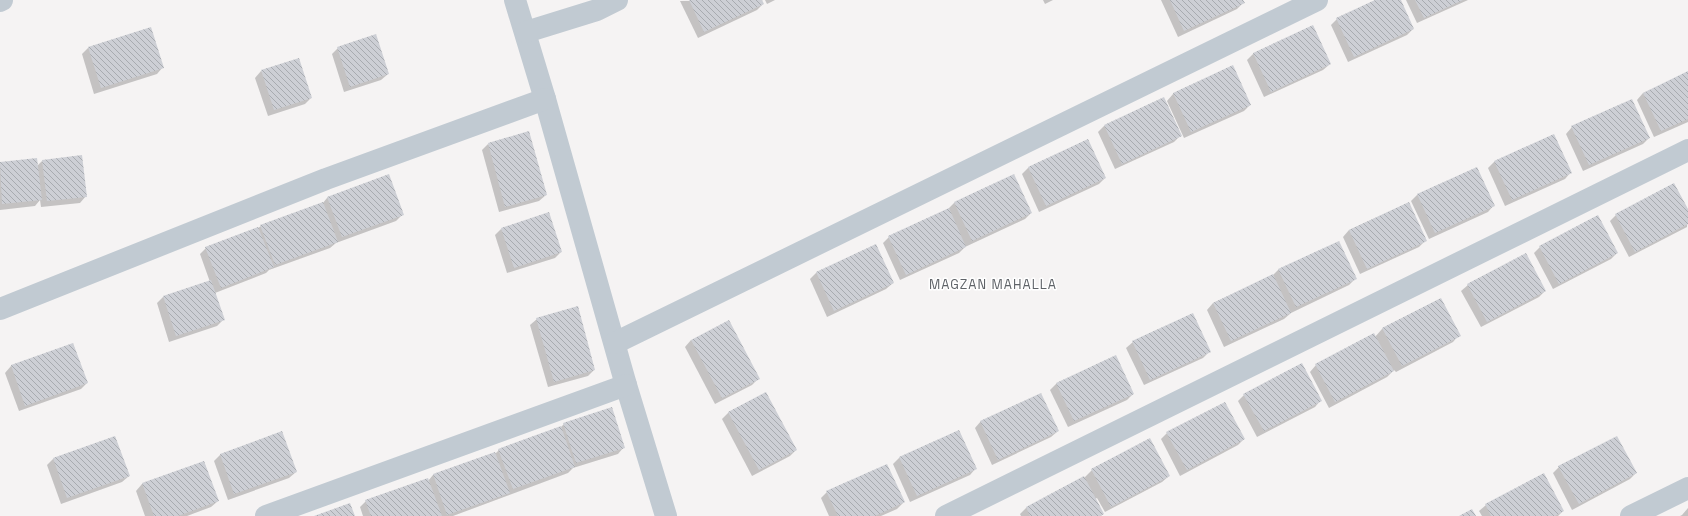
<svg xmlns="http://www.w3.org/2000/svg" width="1688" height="516" font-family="'Space Grotesk',sans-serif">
<defs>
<pattern id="building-back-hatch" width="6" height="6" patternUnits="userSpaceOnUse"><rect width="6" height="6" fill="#cdcfd5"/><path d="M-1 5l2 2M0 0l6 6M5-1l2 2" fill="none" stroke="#a8abb0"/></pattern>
</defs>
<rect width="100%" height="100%" fill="#f5f3f3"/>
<g fill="#0003">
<polygon points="761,0 763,4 757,10 698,38 680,1"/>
<polygon points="765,0 775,0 767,4"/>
<polygon points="1043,0 1053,0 1045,4"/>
<polygon points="1161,0 1242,0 1243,3 1237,9 1178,37"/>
<polygon points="1377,0 1400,0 1413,29 1407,35 1348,62 1331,25 1337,19"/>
<polygon points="1406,0 1468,0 1417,23"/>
<polygon points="1313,26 1330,64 1323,70 1264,97 1247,60 1253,54"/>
<polygon points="150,28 163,67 157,74 94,94 82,54 88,48"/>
<polygon points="338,48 388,74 381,80 344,92 332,54"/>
<polygon points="1233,67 1250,105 1244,111 1184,138 1167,101 1173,94"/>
<polygon points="261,71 311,98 305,104 268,116 255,78"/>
<polygon points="1688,73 1688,122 1654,137 1637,100 1643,93"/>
<polygon points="1104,126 1181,135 1174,142 1115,169 1098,132"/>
<polygon points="1572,127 1649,138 1643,144 1583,171 1566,134"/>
<polygon points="1554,135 1571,172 1565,179 1505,206 1488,168 1494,162"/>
<polygon points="1088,140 1105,178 1099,184 1039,212 1022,174 1028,168"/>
<polygon points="488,144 546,195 539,201 499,212 482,150"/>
<polygon points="36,159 37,166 43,160 86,196 80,203 41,207 40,200 35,206 0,210 0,163"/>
<polygon points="1477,168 1494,205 1488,212 1429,239 1411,201 1417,195"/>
<polygon points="389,176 403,214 396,221 336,243 330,248 269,270 266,273 215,293 223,320 217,326 169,342 157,303 163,297 210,282 200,254 206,248 258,228 261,226 322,204 327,198"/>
<polygon points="1014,176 1031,213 1025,219 965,247 959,253 900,280 883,243 889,237 948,209 954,203"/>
<polygon points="1408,203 1426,240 1419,247 1360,274 1343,237 1349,230"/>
<polygon points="1688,211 1687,227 1629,257 1610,221 1616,215"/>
<polygon points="501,229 561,252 555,258 507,273 495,235"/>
<polygon points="875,245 893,283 886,289 827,317 810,279 816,273"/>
<polygon points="1540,247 1617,253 1611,259 1553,289 1534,253"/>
<polygon points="1279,269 1355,279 1349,285 1291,313 1284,319 1224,347 1207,310 1213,303 1272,276"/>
<polygon points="1468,285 1545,291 1539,297 1481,327 1461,291"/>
<polygon points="1440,299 1459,335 1453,342 1396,372 1394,370 1387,377 1329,408 1310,372 1316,365 1375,337 1382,329"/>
<polygon points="537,319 594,370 588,376 548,387 530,325"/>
<polygon points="691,340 759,378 752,385 715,404 685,347"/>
<polygon points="1133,342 1209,352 1203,358 1144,385 1126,348"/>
<polygon points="73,344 87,383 81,389 19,411 5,373 11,366"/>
<polygon points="1057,383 1133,394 1127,400 1068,427 1050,390"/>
<polygon points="1244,395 1321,400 1315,407 1257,437 1238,401"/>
<polygon points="729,412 796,450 790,456 752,476 722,419"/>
<polygon points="981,421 1058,431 1051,437 992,465 975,428"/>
<polygon points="564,424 624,447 618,454 573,468 568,473 453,516 363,516 360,507 366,501 428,481 433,475 495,454 499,450 560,428"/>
<polygon points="959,431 976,468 970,475 910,502 893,464 899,458"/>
<polygon points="282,433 296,472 289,478 228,500 214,461 220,455"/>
<polygon points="1167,433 1244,439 1238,445 1180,476 1161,439"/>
<polygon points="115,437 129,476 122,482 61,504 47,465 53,459"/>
<polygon points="204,462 218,501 211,507 187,516 145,516 136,491 142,484"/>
<polygon points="1559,467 1636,473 1630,479 1572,510 1553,473"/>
<polygon points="1092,470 1169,476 1162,482 1105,512 1097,498 1095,499 1103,514 1101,516 1021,516 1020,514 1026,508 1085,477"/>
<polygon points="827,492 904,502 897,509 881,516 829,516 821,498"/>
<polygon points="1486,505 1563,511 1558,516 1482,516 1479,511"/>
<polygon points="1688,508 1688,516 1680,516 1682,515"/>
</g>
<g fill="url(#building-back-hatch)">
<polygon points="689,0 762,0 764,4 704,32"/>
<polygon points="1170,0 1243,0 1245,3 1184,31"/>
<polygon points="1375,0 1401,0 1414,29 1354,57 1336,18"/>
<polygon points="1415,0 1463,0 1424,18"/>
<polygon points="1313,25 1331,64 1271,92 1253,53"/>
<polygon points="151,27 164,68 101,88 88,47"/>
<polygon points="376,34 389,74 350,87 337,47"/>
<polygon points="299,58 312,98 274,110 261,70"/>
<polygon points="1233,65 1251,105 1191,132 1173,93"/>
<polygon points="1688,71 1688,119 1661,131 1643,93"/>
<polygon points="1164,97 1182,136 1122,164 1104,125"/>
<polygon points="1632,99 1650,138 1589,165 1571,126"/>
<polygon points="529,131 547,195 505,207 488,143"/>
<polygon points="1554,134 1572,173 1512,200 1494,161"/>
<polygon points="1088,139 1106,178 1046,206 1028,167"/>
<polygon points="82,155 87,197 47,201 42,160"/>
<polygon points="37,158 42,200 2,204 0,162"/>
<polygon points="1477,167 1495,206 1435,233 1417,194"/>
<polygon points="389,174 404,215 342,237 327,197"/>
<polygon points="1014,174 1032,213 972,241 954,202"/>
<polygon points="1674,183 1688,209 1688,224 1635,252 1615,214"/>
<polygon points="323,202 338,242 275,265 260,225"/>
<polygon points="1409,202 1427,241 1367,269 1349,230"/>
<polygon points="949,208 966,247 906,275 888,236"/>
<polygon points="549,212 562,252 514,268 501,228"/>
<polygon points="1598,215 1618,253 1559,284 1539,246"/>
<polygon points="258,227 274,267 221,288 205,247"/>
<polygon points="1339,241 1357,279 1296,307 1278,269"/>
<polygon points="876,244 894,283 834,311 816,272"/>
<polygon points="1526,253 1546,291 1487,322 1467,284"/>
<polygon points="1273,274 1291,313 1231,341 1213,303"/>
<polygon points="211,280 225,320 176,336 163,296"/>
<polygon points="1441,298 1461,336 1402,366 1382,328"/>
<polygon points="578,306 595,370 554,382 536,318"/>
<polygon points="1193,313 1211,352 1150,380 1132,341"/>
<polygon points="729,320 760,379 722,398 691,340"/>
<polygon points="1374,333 1394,371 1335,402 1315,364"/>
<polygon points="73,343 88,383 25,406 11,365"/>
<polygon points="1116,355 1134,394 1074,421 1056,383"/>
<polygon points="1302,363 1322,401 1264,431 1243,394"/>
<polygon points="766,392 797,450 759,470 728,412"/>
<polygon points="1041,393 1059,431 998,460 980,421"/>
<polygon points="1225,402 1245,439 1187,470 1166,432"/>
<polygon points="612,407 625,448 576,463 563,423"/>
<polygon points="561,426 575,467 513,489 498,449"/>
<polygon points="959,430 977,469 917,496 899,457"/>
<polygon points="282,431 297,472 234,494 220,454"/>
<polygon points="115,436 130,476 67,498 53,458"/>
<polygon points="1617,436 1637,473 1579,504 1558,466"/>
<polygon points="1150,438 1170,476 1111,507 1091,469"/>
<polygon points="495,452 510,493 447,515 433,474"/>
<polygon points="204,461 219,501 178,516 154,516 142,483"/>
<polygon points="887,464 905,502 875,516 838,516 826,491"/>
<polygon points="1544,473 1564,511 1555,516 1491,516 1485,504"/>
<polygon points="1084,476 1104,514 1100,516 1030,516 1026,507"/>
<polygon points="428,478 442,516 371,516 365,500"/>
<polygon points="350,503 355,516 314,516"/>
<polygon points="1472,509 1476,516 1459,516"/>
</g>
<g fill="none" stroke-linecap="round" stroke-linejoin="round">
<g stroke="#c1cad2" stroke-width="22">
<polyline points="515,0 545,99 626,385 666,516"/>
<polyline points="0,1 2,0"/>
<polyline points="526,32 597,10 617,0"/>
<polyline points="0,309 326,179 545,99"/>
<polyline points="615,343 1317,0"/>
<polyline points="266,516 626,385"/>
<polyline points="946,516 1688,150"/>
<polyline points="1631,516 1688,488"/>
</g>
</g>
<g text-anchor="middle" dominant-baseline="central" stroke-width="3" stroke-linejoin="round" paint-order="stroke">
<g font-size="13" letter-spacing="1" fill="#5f6368" stroke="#fff">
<text x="993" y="284">MAGZAN MAHALLA</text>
</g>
</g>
</svg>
